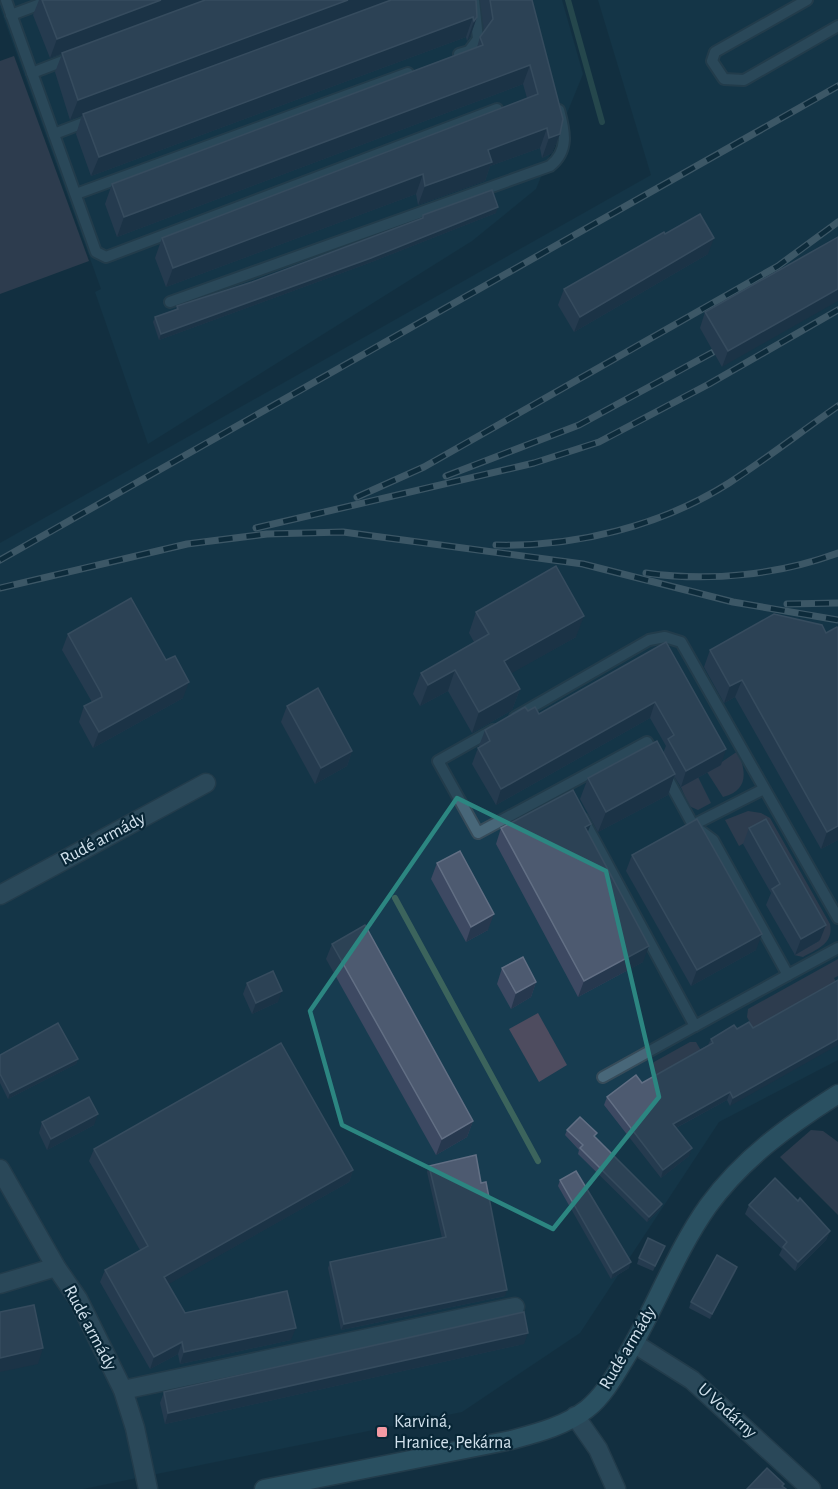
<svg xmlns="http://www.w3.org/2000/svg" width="838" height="1489" font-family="'Alegreya Sans',sans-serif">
<rect width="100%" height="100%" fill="#133040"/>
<g fill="#173c50">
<polygon points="0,0 562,0 583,74 536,189 472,241 148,444 95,292 101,289 0,8"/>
<polygon points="598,0 838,0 838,1060 719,1122 580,1333 462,1412 83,1489 0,1489 0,543 651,175"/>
</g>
<g fill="#4e4c5f">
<polygon points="14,56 89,261 0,294 0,61"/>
<path d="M738 751C746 772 749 790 723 797L707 772Z"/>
<polygon points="698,777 711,803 698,810 689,806 680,785"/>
<path d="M748 811 761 813 770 818 830 924C834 943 818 949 803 957L794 955 819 941 758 835 739 846 725 820Z"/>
<polygon points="838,959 838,976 834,978 838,986 755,1032 747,1017 748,1009"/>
<polygon points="538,1013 567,1065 539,1082 509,1029"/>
<polygon points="690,1042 696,1042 703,1054 658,1080 651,1068 654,1062"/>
<polygon points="811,1130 823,1131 838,1142 838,1215 780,1157"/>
</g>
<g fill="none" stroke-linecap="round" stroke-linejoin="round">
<g stroke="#3c645c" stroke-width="6">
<polyline points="568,0 602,122"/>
<polyline points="395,898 538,1161"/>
</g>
<defs>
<g id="service">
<polyline points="6,0 96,252 106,257 497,109"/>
<polyline points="807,0 715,52 712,61 724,79 744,80 838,26"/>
<polyline points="11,15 51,0"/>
<polyline points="459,54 469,51 478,39 474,0"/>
<polyline points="32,73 71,58"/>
<polyline points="54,134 91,120"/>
<polyline points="76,194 408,73"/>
<path d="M170 302 550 166C569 151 565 132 559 110"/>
<polyline points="515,717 649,640 665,637 681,642 838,918"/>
<polyline points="493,730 438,761 478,833 647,742 655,756"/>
<polyline points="664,772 693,825 713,840 788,975 838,948"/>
<polyline points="583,819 695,1026 788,975"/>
<polyline points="693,825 764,789"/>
<polyline points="603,1077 695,1026"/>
</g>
<g id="minor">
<polyline points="0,895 206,783"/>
<polyline points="0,1169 56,1267 78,1299 123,1390 135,1428 148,1489"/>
<polyline points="0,1284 56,1267"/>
<polyline points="635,1344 692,1380 811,1489"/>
<polyline points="123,1390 515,1307"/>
<polyline points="575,1416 598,1449 616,1489"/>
</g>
<path id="secondary" d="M264 1489 511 1440C537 1433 565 1426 587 1409 602 1397 613 1379 623 1362 654 1312 674 1254 708 1206 742 1159 789 1125 838 1094"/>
</defs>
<use href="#service" stroke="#374c5a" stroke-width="14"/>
<use href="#minor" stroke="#374c5a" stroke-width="21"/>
<use href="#secondary" stroke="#374c5a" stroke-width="21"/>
<use href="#service" stroke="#486779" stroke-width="10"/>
<use href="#minor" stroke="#486779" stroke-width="18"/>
<use href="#secondary" stroke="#47798a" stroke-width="18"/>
<defs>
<g id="rail">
<polyline points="446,476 579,425 728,344"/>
<polyline points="357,497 424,467 778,266 838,222"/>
<polyline points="256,528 534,463 599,442 709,384 838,310"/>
<path d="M496 545C576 547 661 526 729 483 766 459 802 431 838 406"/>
<polyline points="0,560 838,86"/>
<path d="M646 573C709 582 778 575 838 553"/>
<polyline points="0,588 187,544 267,534 343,532 583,564 733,602 838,620"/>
<polyline points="787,604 838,603"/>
</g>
</defs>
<use href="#rail" stroke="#708794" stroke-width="7"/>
<use href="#rail" stroke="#082636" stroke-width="4.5" stroke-dasharray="14" stroke-linecap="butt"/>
</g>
<g fill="#3d4962">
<polygon points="39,0 476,0 477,17 470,37 467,41 466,37 91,176 76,134 82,115 70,120 55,72 62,54 50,58 33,15"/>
<polygon points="480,0 532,0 560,134 552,153 542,158 540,148 490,166 485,181 418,205 416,194 166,287 155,258 162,238 527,98 523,84 117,237 105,204 112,184 477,47 480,37 484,31"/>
<polygon points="496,213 369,263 159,340 153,322 155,317 176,309 177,306 252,282 421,219 423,215"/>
<polygon points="838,237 722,367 700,328 705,312"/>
<polygon points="708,254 574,332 558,305 564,289"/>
<polygon points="476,612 576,637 511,673 520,689 512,710 472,733 448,691 420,706 413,694 421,673 474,642 469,633"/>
<polygon points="838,628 838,840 821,849 735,697 724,703 704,667 710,650 826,633"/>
<polygon points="68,634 183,698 93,748 79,722 84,706 92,702 62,650"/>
<polygon points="666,642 721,765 681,787 674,776 668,795 598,832 580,799 588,778 663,753 666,746 650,718 496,805 472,764 478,748 480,747 479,746 485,730 528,711 539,714"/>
<polygon points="287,706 352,751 347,766 315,784 281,722"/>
<polygon points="501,828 643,962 578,997 496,844"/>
<polygon points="749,828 820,940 795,955 766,905 771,893 743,844"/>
<polygon points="632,855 756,950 691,986 626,871"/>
<polygon points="437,863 488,930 466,942 431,879"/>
<polygon points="332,944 473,1121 467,1137 436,1155 326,959"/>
<polygon points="502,968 536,982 531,997 511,1009 497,984"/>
<polygon points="838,980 730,1106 727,1100 676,1128 689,1156 661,1178 604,1105 607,1097 642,1083 708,1045 711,1039 737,1029 753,1028"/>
<polygon points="247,983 278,1002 252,1014 243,994"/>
<polygon points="0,1055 78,1059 76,1064 8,1099 0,1083"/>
<polygon points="42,1122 94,1125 47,1150 39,1133"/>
<polygon points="567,1130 595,1137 662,1204 660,1209 647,1222 578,1154 579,1150 565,1135"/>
<polygon points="94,1149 353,1170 349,1182 168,1284 185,1313 291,1340 180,1364 178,1354 150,1369 100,1282 105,1270 140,1250 89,1161"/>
<polygon points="429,1166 505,1296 341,1330 328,1268 330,1262 442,1238 427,1172"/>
<polygon points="560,1180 629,1268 611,1279 558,1186"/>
<polygon points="798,1201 830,1231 826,1240 795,1271 779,1255 782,1249 745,1214 749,1205"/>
<polygon points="665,1246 653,1271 637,1264 639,1258"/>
<polygon points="737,1267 735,1273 710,1319 689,1308 691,1302"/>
<polygon points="524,1344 165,1424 160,1403 164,1392"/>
</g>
<g fill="#26384e">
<polygon points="161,0 207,0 50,58 57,39"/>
<polygon points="348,0 393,0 70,120 78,100"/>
<polygon points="473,17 466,37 91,176 99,157"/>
<polygon points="477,17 470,37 467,41 474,21"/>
<polygon points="530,65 523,84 117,237 124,217"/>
<polygon points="547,128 540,148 490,166 485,181 418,205 425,186 488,150"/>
<polygon points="560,134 552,153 542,158 549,138"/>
<polygon points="423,174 416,194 166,287 173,268"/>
<polygon points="498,207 496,213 369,263 159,340 161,334"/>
<polygon points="714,238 708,254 574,332 580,317"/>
<polygon points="838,289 838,301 722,367 728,351"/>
<polygon points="584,616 576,637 496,682 504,661"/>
<polygon points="455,670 448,691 420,706 428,685"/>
<polygon points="742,680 735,697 724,703 730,686"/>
<polygon points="189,682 183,698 93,748 99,732"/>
<polygon points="520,689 512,710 472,733 479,712"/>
<polygon points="655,702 650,718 496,805 501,789"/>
<polygon points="726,749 721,765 681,787 686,771"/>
<polygon points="352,751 347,766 315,784 321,768"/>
<polygon points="675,774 668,795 598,832 606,812"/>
<polygon points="591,824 585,839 585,827"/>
<polygon points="838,826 838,840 821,849 827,832"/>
<polygon points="494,914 488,930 466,942 471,927"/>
<polygon points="826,925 820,940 795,955 801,939"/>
<polygon points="762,934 756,950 691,986 697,970"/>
<polygon points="649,946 643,962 578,997 584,981"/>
<polygon points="536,982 531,997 511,1009 516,993"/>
<polygon points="282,991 278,1002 252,1014 256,1003"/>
<polygon points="838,1039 838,1045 730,1106 733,1098"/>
<polygon points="78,1059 76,1064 8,1099 10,1093"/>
<polygon points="730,1092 727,1100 670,1131 673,1124"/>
<polygon points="98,1114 94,1125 47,1150 51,1139"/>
<polygon points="473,1121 467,1137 436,1155 442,1139"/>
<polygon points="692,1148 689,1156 661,1178 663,1170"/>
<polygon points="353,1170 349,1182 160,1289 164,1277"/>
<polygon points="662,1204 660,1209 647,1222 649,1217"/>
<polygon points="830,1231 826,1240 795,1271 798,1262"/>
<polygon points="631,1262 629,1268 611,1279 613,1273"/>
<polygon points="737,1267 735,1273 710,1319 712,1314"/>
<polygon points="507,1290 505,1296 341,1330 344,1324"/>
<polygon points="296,1328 291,1340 180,1364 184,1352"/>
<polygon points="528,1333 524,1344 165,1424 168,1413"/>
<polygon points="182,1342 178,1354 150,1369 154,1357"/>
<polygon points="43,1348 38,1364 0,1372 0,1358"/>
</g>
<g fill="#4d5a70" stroke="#626f84" stroke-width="1.5">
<polygon points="42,0 161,0 57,39"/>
<polygon points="205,0 348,0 78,100 62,53"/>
<polygon points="391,0 476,0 477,17 474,21 473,17 99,157 83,114"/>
<polygon points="490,0 532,0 563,119 560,134 549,138 547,128 488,150 492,162 425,186 423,174 173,268 162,238 538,94 530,65 124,217 112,184 483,45 480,37 493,19"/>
<polygon points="492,190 498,207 371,258 161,334 155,317 178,309 177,306 252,282 423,218 423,215"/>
<polygon points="700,214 714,238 580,317 564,289 664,232 665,234"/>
<polygon points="838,237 838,289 728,351 705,312"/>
<polygon points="556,566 584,616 504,661 520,689 479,712 455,670 428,685 421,673 489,634 476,612"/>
<polygon points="131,598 166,660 175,656 189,682 99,732 84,706 102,697 101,693 68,634"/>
<polygon points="774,614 822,625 826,633 837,627 838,628 838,826 827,832 742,680 730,686 710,650"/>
<polygon points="666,642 726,749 686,771 668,739 674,735 655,702 501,789 478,748 490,741 485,730 525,707 528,711 535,707 539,714"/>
<polygon points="318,688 352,751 321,768 287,706"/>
<polygon points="657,741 675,774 606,812 588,778"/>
<polygon points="573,790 591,824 585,827 649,946 584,981 501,828"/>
<polygon points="697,819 762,934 697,970 632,855"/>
<polygon points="766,819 826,925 801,939 772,889 780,884 749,828"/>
<polygon points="460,851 494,914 471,927 437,863"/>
<polygon points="365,925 473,1121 442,1139 332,944"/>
<polygon points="523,957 536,982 516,993 502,968"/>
<polygon points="273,971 282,991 256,1003 247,983"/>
<polygon points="838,980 838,1039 733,1098 730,1092 673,1124 692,1148 663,1170 607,1097 636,1075 642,1083 713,1043 711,1039 734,1025 737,1029 749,1022 753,1028"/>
<polygon points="58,1023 78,1059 10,1093 0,1074 0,1055"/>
<polygon points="281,1043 353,1170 164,1277 185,1313 287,1291 296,1328 184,1352 182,1342 154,1357 105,1270 148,1246 94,1149"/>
<polygon points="89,1097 98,1114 51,1139 42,1122"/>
<polygon points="580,1117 597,1133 594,1136 662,1204 649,1217 580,1148 583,1145 567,1130"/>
<polygon points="476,1155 481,1183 486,1182 507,1290 344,1324 330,1262 446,1237 429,1166"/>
<polygon points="576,1171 631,1262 613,1273 560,1180"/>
<polygon points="775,1178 798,1201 800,1198 830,1231 798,1262 783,1247 787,1242 749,1205"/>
<polygon points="648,1238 665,1246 655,1266 639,1258"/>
<polygon points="717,1255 737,1267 712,1314 691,1302"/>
<polygon points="34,1305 43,1348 0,1358 0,1312"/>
<polygon points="524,1312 528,1333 168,1413 164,1392"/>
<polygon points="767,1468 784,1484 782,1486 786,1489 747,1489"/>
</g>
<path d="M0 0H838V1489H0ZM457 798 606 871 659 1097 553 1229 342 1125 310 1011Z" fill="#133040" fill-opacity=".55" fill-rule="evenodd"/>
<path fill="none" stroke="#2c8681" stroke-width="4.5" stroke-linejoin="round" d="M457 798 606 871 659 1097 553 1229 342 1125 310 1011Z"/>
<rect fill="#f49aa3" stroke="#082636" stroke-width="2" x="376" y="1426" width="12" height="12" rx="3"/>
<g text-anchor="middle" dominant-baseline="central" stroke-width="4.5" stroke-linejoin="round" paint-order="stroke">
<g font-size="18" fill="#d2e2ed" stroke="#082636">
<text transform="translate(103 839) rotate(-28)">Rudé armády</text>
<text transform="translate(90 1328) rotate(62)">Rudé armády</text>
<text transform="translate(628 1348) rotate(-59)">Rudé armády</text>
<text transform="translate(727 1411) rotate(42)">U Vodárny</text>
</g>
<g font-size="18" fill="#d2e2ed" stroke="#082636" text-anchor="start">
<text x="394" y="1422">Karviná,<tspan x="394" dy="21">Hranice, Pekárna</tspan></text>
</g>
</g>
</svg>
